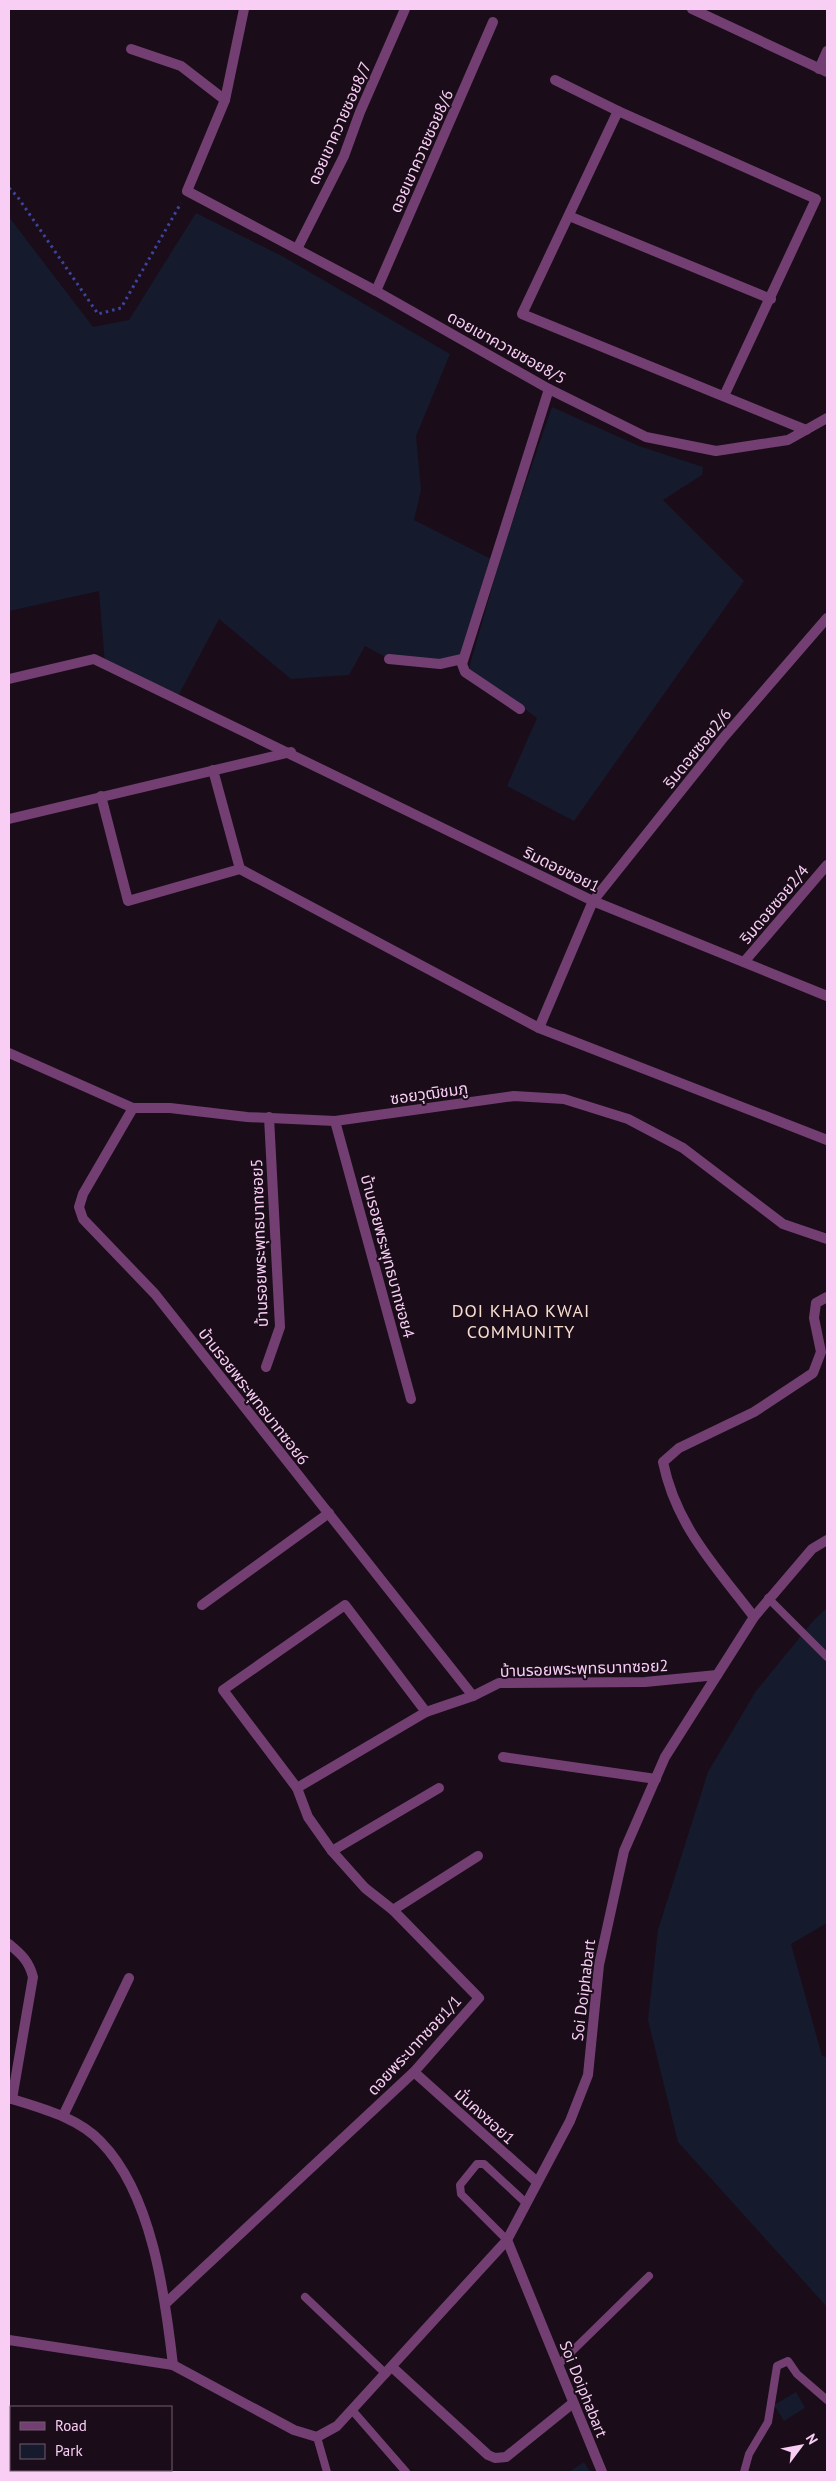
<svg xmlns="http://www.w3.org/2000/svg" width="836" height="2481" font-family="'PT Sans','Noto Sans Thai',sans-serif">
<rect width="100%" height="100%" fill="#1a0d19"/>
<g fill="#161a2d">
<polygon points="196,213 282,256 450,354 416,436 421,490 414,520 493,560 462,659 389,659 365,646 349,675 291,679 219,619 177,698 105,664 99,591 9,611 9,217 93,327 129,320"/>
<polygon points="552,407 639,446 703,467 702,475 663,500 744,581 574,821 507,786 537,718 469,668 504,546"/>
<polygon points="827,1608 827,1923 791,1944 822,2056 827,2057 827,2307 678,2142 648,2020 658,1930 708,1772 756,1691 814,1620"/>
<polygon points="796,2392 805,2408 784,2421 774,2405"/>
<polygon points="584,2462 590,2472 569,2472"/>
</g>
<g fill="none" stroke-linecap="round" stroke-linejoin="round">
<polyline stroke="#3c459e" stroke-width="3" stroke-dasharray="2.5 4" stroke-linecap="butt" points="9,188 17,196 98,314 121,308 181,203"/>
<g stroke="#733f73" stroke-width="8">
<polyline points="768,1598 827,1657"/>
<polyline points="507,2240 461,2194 460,2185 477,2164 484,2164 526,2203"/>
<polyline points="305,2297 386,2374"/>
<polyline points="558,2365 649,2276"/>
<polyline points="352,2410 406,2472"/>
<polyline points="317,2437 327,2472"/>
<polyline points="744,2472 749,2454 768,2422 777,2366 788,2361 797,2374 827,2400"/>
</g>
<g stroke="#733f73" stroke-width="10">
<polyline points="244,9 225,100 187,191 376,291 549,389 646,437 716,451 788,440 827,418"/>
<polyline points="692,9 827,72"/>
<polyline points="131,49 181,66 225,100"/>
<polyline points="819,69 827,51"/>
<polyline points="555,80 618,111"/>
<polyline points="569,216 771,299"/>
<polyline points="297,249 344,156 360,112 405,9"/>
<polyline points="376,291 493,22"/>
<polyline points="724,396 816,199 618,111 522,314 806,430"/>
<polyline points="389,659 440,664 462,659"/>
<polyline points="9,679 94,659 593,901 827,996"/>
<polyline points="520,709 465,672 462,664 549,389"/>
<polyline points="213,770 240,869"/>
<polyline points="101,796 128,901 240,869 539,1028 827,1140"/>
<polyline points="9,819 291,752"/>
<polyline points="744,962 827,865"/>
<polyline points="539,1028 593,901 724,737 827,618"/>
<polyline points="9,1053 133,1108 170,1108 247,1117 335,1121 514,1096 564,1099 628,1119 683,1148 783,1224 827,1239"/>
<polyline points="133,1108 83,1194 79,1207 83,1219 155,1294 473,1696"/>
<polyline points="335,1121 411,1399"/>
<polyline points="266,1367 280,1327 269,1117"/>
<polyline points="202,1605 329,1513"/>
<path d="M754 1617C716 1567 676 1526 663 1462L679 1448 754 1412 813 1373 821 1352 814 1318 816 1303 827 1297"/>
<polyline points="503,1757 656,1779"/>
<polyline points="297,1788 426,1712 473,1696 499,1683 645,1682 717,1675"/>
<polyline points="332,1851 439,1788"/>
<polyline points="393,1910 478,1856"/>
<path d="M9 1944C21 1954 29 1961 33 1977L12 2099"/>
<polyline points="414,2072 537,2182"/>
<path d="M9 2098C40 2108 78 2117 101 2142 152 2194 165 2295 173 2365"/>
<polyline points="63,2116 129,1978"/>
<polyline points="507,2240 602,2472"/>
<polyline points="166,2303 414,2072 479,1998 393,1910 365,1888 332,1851 308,1817 297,1788 223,1690 345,1605 426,1712"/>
<polyline points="9,2340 173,2365 294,2430 317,2437 337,2426 507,2240 570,2121 588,2075 599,1965 624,1851 665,1757 754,1617 812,1549 827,1540"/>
<polyline points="392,2367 488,2455 495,2458 506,2457 573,2403"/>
</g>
</g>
<g text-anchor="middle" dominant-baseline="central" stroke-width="4" stroke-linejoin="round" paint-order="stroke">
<g font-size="16" fill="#f8cef5" stroke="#1a0d19">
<text transform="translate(339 123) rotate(-66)">ดอยเขาควายซอย8/7</text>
<text transform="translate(421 151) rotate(-66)">ดอยเขาควายซอย8/6</text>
<text transform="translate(507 347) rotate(29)">ดอยเขาควายซอย8/5</text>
<text transform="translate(697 748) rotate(-51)">ริมดอยซอย2/6</text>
<text transform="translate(562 869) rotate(26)">ริมดอยซอย1</text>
<text transform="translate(774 904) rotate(-50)">ริมดอยซอย2/4</text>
<text transform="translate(429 1093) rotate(-8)">ซอยวุฒิชมภู</text>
<text transform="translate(259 1243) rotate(-92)">บ้านรอยพระพุทธบาทซอย5</text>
<text transform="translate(388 1256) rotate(75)">บ้านรอยพระพุทธบาทซอย4</text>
<text transform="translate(254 1396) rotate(52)">บ้านรอยพระพุทธบาทซอย6</text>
<text transform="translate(584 1668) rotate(-2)">บ้านรอยพระพุทธบาทซอย2</text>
<text transform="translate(583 1990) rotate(-83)">Soi Doiphabart</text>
<text transform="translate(414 2045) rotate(-47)">ดอยพระบาทซอย1/1</text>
<text transform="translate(485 2116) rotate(42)">มั่นคงซอย1</text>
<text transform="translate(584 2389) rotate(68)">Soi Doiphabart</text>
</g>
<g font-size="18" letter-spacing="1" fill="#f8ddcf" stroke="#1a0d19">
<text x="521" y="1310">DOI KHAO KWAI<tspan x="521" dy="21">COMMUNITY</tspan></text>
</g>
</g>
<rect width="836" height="2481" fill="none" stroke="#f8cef5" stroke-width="20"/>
<rect x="10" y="2406" width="162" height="65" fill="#1a0d19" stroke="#735a71"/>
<rect x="20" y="2422" width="25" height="8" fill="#733f73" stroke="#735a71"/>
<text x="55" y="2431" font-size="15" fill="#f8cef5">Road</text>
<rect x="20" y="2444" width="25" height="15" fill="#161a2d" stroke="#735a71"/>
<text x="55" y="2456" font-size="15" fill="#f8cef5">Park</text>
<g transform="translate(801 2446) rotate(58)" stroke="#1a0d19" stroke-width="4" paint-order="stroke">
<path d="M0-4L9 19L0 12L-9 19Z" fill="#f8cef5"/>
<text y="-8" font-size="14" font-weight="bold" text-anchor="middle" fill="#f8cef5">N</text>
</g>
</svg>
